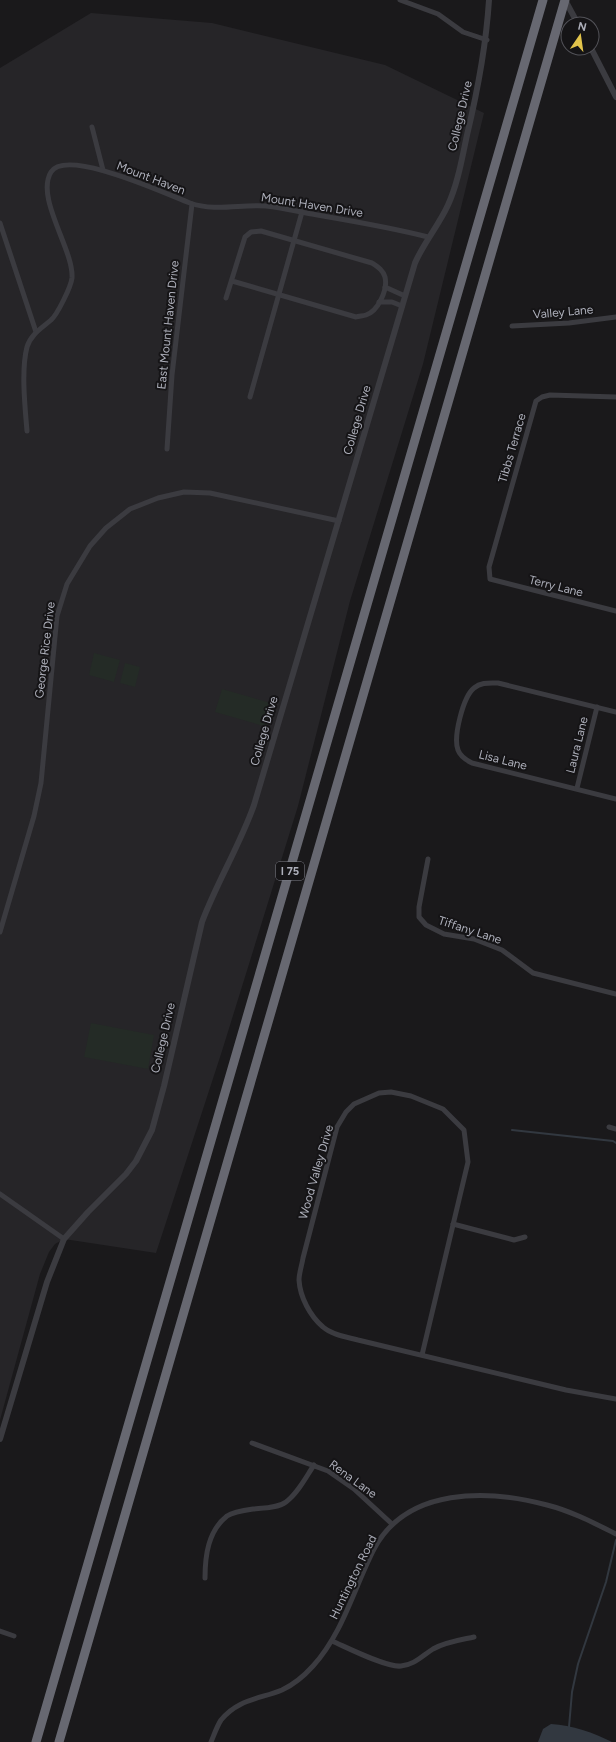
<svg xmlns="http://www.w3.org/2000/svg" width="616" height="1742" font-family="Figtree,sans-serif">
<rect width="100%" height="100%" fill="#1a191b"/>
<polygon fill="#262528" points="91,13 212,23 385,65 484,113 423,364 350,601 298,806 222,1051 156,1253 64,1239 55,1244 49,1252 40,1274 0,1420 0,68"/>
<g fill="#242b26">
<polygon points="94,653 120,660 114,682 89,675"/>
<polygon points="125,663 140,667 135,687 120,683"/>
<polygon points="222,689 274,704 267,727 215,712"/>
<polygon points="91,1023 154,1035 148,1069 84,1057"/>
</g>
<path fill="#323840" d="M551 1724C572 1725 594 1733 612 1742H538L543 1729Z"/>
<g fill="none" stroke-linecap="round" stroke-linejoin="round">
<g stroke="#323840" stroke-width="2">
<polyline points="512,1130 613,1141 616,1143"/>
<polyline points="569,1727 572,1692 578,1664 606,1582 616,1540"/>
</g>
<g stroke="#3b3b40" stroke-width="5">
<polyline points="400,0 438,14 463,32 487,40"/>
<polyline points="92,127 103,170"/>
<polyline points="0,223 36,332"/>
<polyline points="385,287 405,296"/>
<path d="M226 298 245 237 251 232 261 231 372 263C378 267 383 270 385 277 388 290 378 311 366 315 363 316 359 316 356 317L232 281"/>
<polyline points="379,302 392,302 402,306"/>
<polyline points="512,326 569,323 616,317"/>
<polyline points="250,397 302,212"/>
<polyline points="616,397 550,395 542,397 536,401 489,567 490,579 616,611"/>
<path d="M27 431C25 407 21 370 27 347 31 334 42 328 51 320 57 315 71 287 72 278 74 250 35 198 51 172 66 147 168 195 190 203 215 212 241 204 266 206 285 208 304 213 323 216 358 222 393 228 428 237"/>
<polyline points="167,449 172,375 192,204"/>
<path d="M616 712 498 683C489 683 481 682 474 688 463 697 453 737 458 750 460 756 466 760 472 763L616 799"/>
<polyline points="577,788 597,707"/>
<polyline points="428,859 419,907 419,917 426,925 444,934 474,939 502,950 533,973 616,994"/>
<polyline points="0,932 34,816 41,783 57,616 67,584 90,546 106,528 130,509 158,498 184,492 210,493 339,521"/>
<polyline points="609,1127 616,1129"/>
<polyline points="0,1194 64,1239"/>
<polyline points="453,1224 514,1240 525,1237"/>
<path d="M422 1355 468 1162 464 1130 443 1109 411 1096 391 1092 379 1093 354 1104 346 1112 337 1127 303 1258C302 1265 299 1273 299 1280 300 1297 310 1316 323 1327 332 1335 347 1337 358 1340L566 1390 616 1399"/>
<polyline points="252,1443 328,1471 354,1489 392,1524"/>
<path d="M205 1578C205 1556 208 1531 227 1516 233 1512 246 1510 253 1509 264 1508 278 1508 286 1502 298 1493 306 1477 314 1465"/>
<polyline points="0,1631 14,1636"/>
<path d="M332 1641C346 1647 387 1668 401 1666 414 1665 422 1656 433 1649 445 1642 460 1640 474 1637"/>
<path d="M211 1742C214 1735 217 1726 221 1720 238 1699 260 1699 282 1690 295 1684 304 1676 313 1666 343 1633 354 1588 374 1549 407 1487 488 1489 547 1505 571 1511 594 1523 616 1534"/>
</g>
<g stroke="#3b3b40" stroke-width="6">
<polyline points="565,0 578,24"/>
<polyline points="591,48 616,97"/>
<path d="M0 1439 47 1282 64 1239 88 1212 126 1174 136 1161 152 1130 164 1086 202 922C217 882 240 845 254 805L415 263C424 242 439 225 448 205 458 183 462 158 467 135 478 89 486 47 489 0"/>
</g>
<g stroke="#676871" stroke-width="9">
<polyline points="36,1742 543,0"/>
<polyline points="59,1742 565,0"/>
</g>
</g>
<g text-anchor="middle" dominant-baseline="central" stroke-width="4" stroke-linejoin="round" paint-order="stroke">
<rect fill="#151416" stroke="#7f8089" stroke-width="1" x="276" y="862" width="28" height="18" rx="3"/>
<g font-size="11" font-weight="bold" fill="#adafba">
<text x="290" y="871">I 75</text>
</g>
<g font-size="12" fill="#adafba" stroke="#151416">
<text transform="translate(460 116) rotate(-77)">College Drive</text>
<text transform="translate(151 178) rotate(21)">Mount Haven</text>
<text transform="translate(312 205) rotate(9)">Mount Haven Drive</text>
<text transform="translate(563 312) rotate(-5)">Valley Lane</text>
<text transform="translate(168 325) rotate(-84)">East Mount Haven Drive</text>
<text transform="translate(357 420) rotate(-74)">College Drive</text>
<text transform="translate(512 448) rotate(-74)">Tibbs Terrace</text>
<text transform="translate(556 586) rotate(14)">Terry Lane</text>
<text transform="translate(45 650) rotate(-83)">George Rice Drive</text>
<text transform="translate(264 731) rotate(-74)">College Drive</text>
<text transform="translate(577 745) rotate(-76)">Laura Lane</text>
<text transform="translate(503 760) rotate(14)">Lisa Lane</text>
<text transform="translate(470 930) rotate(18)">Tiffany Lane</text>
<text transform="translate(163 1038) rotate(-77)">College Drive</text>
<text transform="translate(316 1172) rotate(-74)">Wood Valley Drive</text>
<text transform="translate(353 1479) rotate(36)">Rena Lane</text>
<text transform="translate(353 1577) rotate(-64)">Huntington Road</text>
</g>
</g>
<g transform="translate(580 36) rotate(13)"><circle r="19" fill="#151416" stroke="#525258"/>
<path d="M0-3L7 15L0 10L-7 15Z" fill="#e2c44b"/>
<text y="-6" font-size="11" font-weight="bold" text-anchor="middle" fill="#adafba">N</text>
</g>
</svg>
